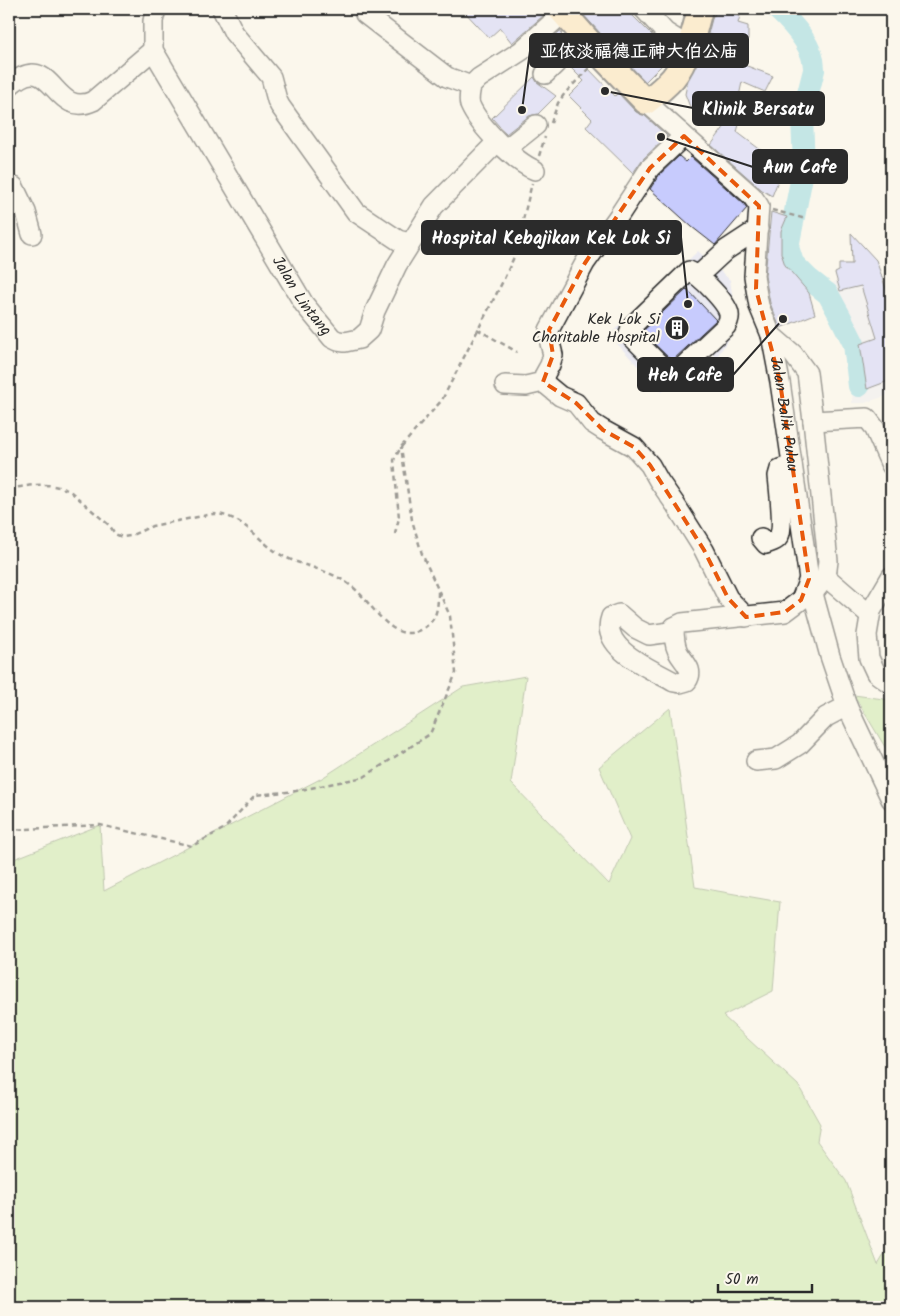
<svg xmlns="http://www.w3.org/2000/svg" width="900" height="1316" font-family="Kalam,'LXGW WenKai TC',sans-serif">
<rect width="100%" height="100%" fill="#fbf7ec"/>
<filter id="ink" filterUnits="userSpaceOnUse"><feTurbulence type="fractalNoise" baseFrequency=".02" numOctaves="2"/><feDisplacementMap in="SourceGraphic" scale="10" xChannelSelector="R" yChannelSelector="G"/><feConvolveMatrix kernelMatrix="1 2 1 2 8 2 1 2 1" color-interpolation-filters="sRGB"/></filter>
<g filter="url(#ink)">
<g fill="#ebeaf1">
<polygon points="851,235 856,239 876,260 891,303 891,394 865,403 852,403 853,386 866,385 858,337 830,284 837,281 835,273 839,271 839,264 852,263"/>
<polygon points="698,251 730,280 737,327 716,358 708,349 662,392 609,335"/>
</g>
<g fill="#c0e49e" stroke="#768864">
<polygon points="526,676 511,783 609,884 630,839 599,767 670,708 695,887 780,902 773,991 723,1016 798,1085 820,1124 817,1141 846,1181 878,1265 891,1243 891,1307 9,1307 9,861 100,825 104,891 322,778 463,687"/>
<polygon points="854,695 891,700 891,757"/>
</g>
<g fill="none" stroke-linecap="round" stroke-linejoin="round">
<path stroke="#80d0dc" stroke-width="22" d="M777 9C793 24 815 47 814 70L802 117 804 166 788 247 793 263 809 279 828 294 840 316 854 344 859 386"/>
</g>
<g fill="#c7cbfd" stroke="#2b2b2b">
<polygon points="462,9 540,9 544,15 512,43 500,28 489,38"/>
<polygon points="578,9 626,9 657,40 669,49 660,58 664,63 645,82"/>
<polygon points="716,9 740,16 738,23 748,26 748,38 746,46 708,34 713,15 714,16"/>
<polygon points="560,31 562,34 535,61 532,57"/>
<polygon points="703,49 773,76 765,92 742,82 738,101 740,103 739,106 746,98 737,132 774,160 760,177 778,181 772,196 762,190 711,145 731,118 690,107 685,94 688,80"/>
<polygon points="582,54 589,63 586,66 615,96 618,93 636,112 644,115 667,136 642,160 633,173 586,127 592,119 569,96 584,81 569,66"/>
<polygon points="534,77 537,82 556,96 538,114 529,116 506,134 492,118"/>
<polygon points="679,156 686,162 691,157 744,204 747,208 715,245 692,227 650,189 659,175"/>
<polygon points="771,212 787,217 781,231 781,253 785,265 809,293 815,314 780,328 770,303 765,276"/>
<polygon points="851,233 876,260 891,303 891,380 867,389 860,344 877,338 861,286 840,291 835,273 839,271 839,264 852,264"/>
<polygon points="687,289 716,320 672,361 642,332"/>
</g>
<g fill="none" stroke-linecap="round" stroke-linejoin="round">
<defs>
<g id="minor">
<path id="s1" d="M156 9 153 21V50L304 304 332 338 338 341 345 342 359 339 369 330 375 311 397 265 434 206 497 142"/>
<polyline points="222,9 234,33 271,77 277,100 280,106 356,212 398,240 409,243"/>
<polyline points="644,9 665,32 689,47"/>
<polyline points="365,14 447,77 471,86"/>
<polyline points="545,74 584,36"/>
<path d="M9 86C53 46 52 120 93 101L153 50"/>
<path id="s2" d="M646 102 752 196 759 206 754 276 756 289 759 306 771 335 780 382 809 579 830 656 847 706 891 799"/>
<polyline points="506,149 536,125"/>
<path d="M535 170C515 162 479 126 470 105 468 99 470 92 471 86L479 78 521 51 564 12"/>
<polyline points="9,187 14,187 26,212 32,234"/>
<path d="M689 271C700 275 727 303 729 314 730 319 728 322 726 326L673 376 670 375 629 334 631 327Z"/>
<polyline points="698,276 726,250 758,229"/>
<polyline points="771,335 793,354 807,373 813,421 828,561 826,577 813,593"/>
<polyline points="543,382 560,396 576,403 592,423 603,430 634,447 650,465 659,481 675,504 704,550 728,598 746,617"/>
<polyline points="505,385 526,386 543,382 545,374 550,365 553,355 550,343 549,330 585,263 618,217 650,168 684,136"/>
<polyline points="813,421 867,418 874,427 891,465"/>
<path d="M761 538 766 544C771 542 777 541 779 536 784 528 779 487 778 476L780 469 792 465"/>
<polyline points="826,577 870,615"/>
<polyline points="891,577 871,611 867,635 869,658 876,673 891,684"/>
<path d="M674 627C674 635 674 644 678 652 683 662 695 669 687 681L680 683 674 682C652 669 599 649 611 617L619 614 635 628 649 635 670 632 674 627 682 623 785 612 801 600 809 579"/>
<polyline points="756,761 776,759 800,744 826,717 847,706"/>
</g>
<path id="major" d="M560 9 599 53 646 102C655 95 665 87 673 78 688 59 694 32 700 9"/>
</defs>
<use href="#minor" stroke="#2b2b2b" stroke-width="22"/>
<use href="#major" stroke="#2b2b2b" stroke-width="28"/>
<g stroke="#2b2b2b" stroke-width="2.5" stroke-dasharray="5 4" stroke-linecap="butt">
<polyline points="551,123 558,103 565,93 590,67"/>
<polyline points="539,156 545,137"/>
<polyline points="772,210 806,219"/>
<polyline points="477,329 517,352"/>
<path d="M9 489C30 485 51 481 71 492L110 526 115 534 122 537 130 536 152 526 213 514C245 514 260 546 287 558 309 568 330 570 350 585 372 600 391 647 422 629 438 620 438 607 438 590"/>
<polyline points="395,534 399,518 394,460 401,447 442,400 503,281 514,257 532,183"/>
<polyline points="9,830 100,825 192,846 225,828 255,795 296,791 364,777 430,734 456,673 450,616 422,554 412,520 401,447"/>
</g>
<use href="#minor" stroke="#fbf7ec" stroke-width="19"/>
<use href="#major" stroke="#fbddab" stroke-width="24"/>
</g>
</g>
<path d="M0 0H900V1316H0ZM684 136 759 206 756 289 780 382 809 579 801 600 785 612 746 617 728 598 704 550 650 465 634 447 603 430 576 403 543 382 553 355 549 330 585 263 650 168Z" fill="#fbf7ec" fill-opacity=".55" fill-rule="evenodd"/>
<path fill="none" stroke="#e8590c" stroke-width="4" stroke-dasharray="10 6" stroke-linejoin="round" d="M684 136 759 206 756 289 780 382 809 579 801 600 785 612 746 617 728 598 704 550 650 465 634 447 603 430 576 403 543 382 553 355 549 330 585 263 650 168Z"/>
<defs>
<symbol id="building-disc" viewBox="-11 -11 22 22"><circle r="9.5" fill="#2b2b2b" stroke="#fbf7ec"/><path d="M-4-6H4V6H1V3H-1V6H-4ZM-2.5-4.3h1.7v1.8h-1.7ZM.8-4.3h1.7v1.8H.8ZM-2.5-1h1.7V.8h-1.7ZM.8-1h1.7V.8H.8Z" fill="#fff"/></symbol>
</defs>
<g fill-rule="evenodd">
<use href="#building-disc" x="663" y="314" width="28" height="28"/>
</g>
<g text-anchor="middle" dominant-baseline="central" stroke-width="4.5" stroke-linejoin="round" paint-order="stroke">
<g font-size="16" fill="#2b2b2b" stroke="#fbf7ec">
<text stroke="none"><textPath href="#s1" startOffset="329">Jalan Lintang</textPath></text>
<text stroke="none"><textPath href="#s2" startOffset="366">Jalan Balik Pulau</textPath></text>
</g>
<g font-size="16" fill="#2b2b2b" stroke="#fbf7ec" text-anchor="end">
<text x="660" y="319">Kek Lok Si<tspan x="660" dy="18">Charitable Hospital</tspan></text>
</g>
</g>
<path fill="none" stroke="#2b2b2b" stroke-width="2" d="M522 110L530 51M605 91L693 108M661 137L753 167M688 304L681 237M783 319L733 375"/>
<g fill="#2b2b2b" stroke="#fbf7ec" stroke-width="2">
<circle cx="522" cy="110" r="5"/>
<circle cx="605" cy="91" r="5"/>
<circle cx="661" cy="137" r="5"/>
<circle cx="688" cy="304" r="5"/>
<circle cx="783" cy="319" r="5"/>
</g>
<g fill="#2b2b2b" stroke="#2b2b2b" stroke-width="2">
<rect x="530" y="34" width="218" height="33" rx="5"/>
<rect x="693" y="92" width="131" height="33" rx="5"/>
<rect x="753" y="150" width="94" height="33" rx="5"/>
<rect x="422" y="221" width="259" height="33" rx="5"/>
<rect x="638" y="358" width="95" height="33" rx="5"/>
</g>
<g font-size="18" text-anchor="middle" font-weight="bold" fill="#fff">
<text x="639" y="57">亚依淡福德正神大伯公庙</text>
<text x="758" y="115">Klinik Bersatu</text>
<text x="800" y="173">Aun Cafe</text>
<text x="551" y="244">Hospital Kebajikan Kek Lok Si</text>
<text x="685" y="381">Heh Cafe</text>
</g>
<rect width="900" height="1316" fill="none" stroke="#fbf7ec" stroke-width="30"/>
<rect x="15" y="15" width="870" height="1286" fill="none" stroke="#2b2b2b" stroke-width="2" filter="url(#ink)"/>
<path d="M718 1284v8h94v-8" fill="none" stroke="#2b2b2b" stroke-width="2.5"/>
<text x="725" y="1284" font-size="15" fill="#2b2b2b" stroke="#fbf7ec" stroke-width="4" paint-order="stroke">50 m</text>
</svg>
